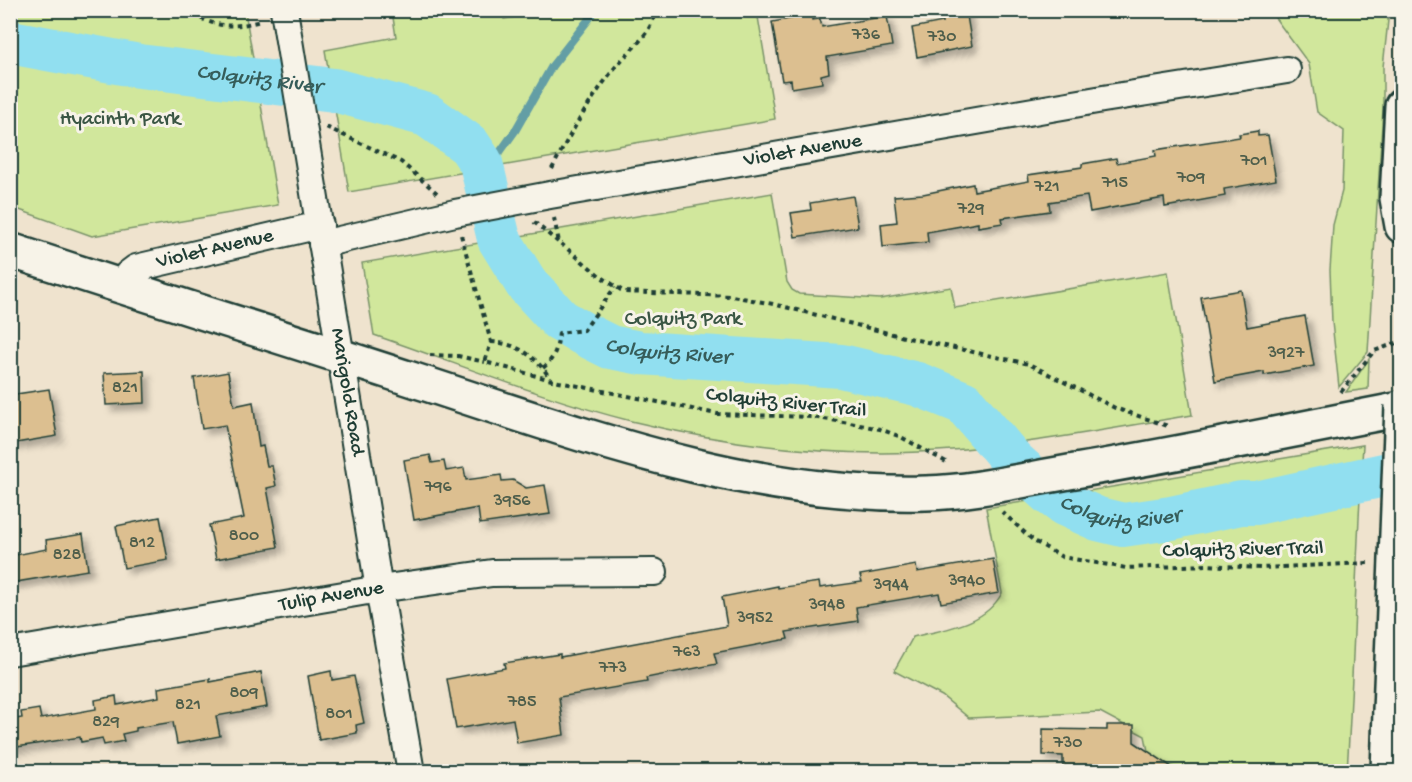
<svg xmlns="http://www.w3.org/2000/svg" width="1412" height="782" font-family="'Gochi Hand',sans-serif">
<defs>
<filter id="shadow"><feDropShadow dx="5.5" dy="5.5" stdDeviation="3" flood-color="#0004"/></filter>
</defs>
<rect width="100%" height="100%" fill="#efe3ce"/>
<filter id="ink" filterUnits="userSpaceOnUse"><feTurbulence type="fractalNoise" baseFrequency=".0167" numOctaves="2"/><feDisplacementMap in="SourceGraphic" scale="12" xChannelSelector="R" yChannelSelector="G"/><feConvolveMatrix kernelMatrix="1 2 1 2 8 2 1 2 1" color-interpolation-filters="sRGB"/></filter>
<g filter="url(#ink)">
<g fill="#d1e79c" stroke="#789268" stroke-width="1.5">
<polygon points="11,10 245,11 278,205 92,236 11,207"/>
<polygon points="554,11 757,11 775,119 349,192 325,50 396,37 392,11 502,11 504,19"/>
<polygon points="1270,11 1389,11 1383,67 1383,109 1368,352 1339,387 1332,322 1330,270 1333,225 1342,191 1344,131 1317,112 1309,64"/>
<path d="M772 193 787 282 792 290 799 294 880 299 951 287 955 308 1168 272 1192 415C1090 432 987 453 882 453 798 453 713 441 631 421 544 399 459 364 374 335L362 263Z"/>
<polygon points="1369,359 1368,389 1346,392"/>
<path d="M1363 445C1356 554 1354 663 1347 771H1152L1145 736 1100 712 969 718 942 696 894 671 913 637C945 629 985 625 1002 593L986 508Z"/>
</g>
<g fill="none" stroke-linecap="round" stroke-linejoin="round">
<polyline stroke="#639ea5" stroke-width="8" points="483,176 515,131 552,66 596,10"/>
<path stroke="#91dff0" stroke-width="44" id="s1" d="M10 42 139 66 334 90 427 115 469 145 481 163 499 239 526 283 560 320 582 333 610 347 641 353 841 366 917 384 964 403 1013 461 1049 493 1064 504 1098 519 1123 525 1171 518 1241 503H1256L1402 471"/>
</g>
<g fill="#dcbf90" stroke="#1f3d34" stroke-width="1.5" filter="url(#shadow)">
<polygon points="941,10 966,10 972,46 917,57 912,28 943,22"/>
<polygon points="812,15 812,20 820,19 822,27 887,16 892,46 827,57 829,73 821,75 822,83 792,88 791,80 782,81 772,22"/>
<polygon points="1258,131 1258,136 1268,135 1276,180 1224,189 1225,196 1165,207 1164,198 1090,212 1087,196 1049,202 1050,211 1002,218 1003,223 978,227 978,223 927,232 928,242 883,247 881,224 897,222 894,196 923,194 973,184 974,191 1029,181 1028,175 1082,167 1082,164 1116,158 1117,163 1156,156 1155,150 1240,137 1239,134"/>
<polygon points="853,196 858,227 795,237 791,213 811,210 810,203"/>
<polygon points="1241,290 1247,327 1305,316 1314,366 1264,375 1264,372 1215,381 1201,297"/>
<polygon points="144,371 145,403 106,405 104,373"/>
<polygon points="228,372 234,406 253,402 259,447 263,446 267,466 272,466 276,486 267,488 278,547 216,559 209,525 244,518 225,425 202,429 194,378"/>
<polygon points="49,389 57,436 10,444 10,395"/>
<polygon points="430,455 432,463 444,461 446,471 464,468 466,480 501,475 502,481 513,480 526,488 545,485 550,514 480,524 478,508 414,520 404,460"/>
<polygon points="160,517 168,560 124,568 116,526"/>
<polygon points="83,534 88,570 10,583 10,556 47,549 46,540"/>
<polygon points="993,559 999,593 941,603 939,593 856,607 858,621 786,632 788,639 714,653 717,664 646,678 647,682 559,697 564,735 517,743 513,719 456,729 447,679 505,668 504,663 560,654 560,657 727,626 722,597 778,586 778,588 819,582 820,588 862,582 860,575 916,565 917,572"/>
<polygon points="331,671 332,680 354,676 364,723 356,725 357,733 319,740 308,676"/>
<polygon points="261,672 267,707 216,716 220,736 177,744 173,722 136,728 136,731 122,734 124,741 104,745 102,738 81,742 80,737 10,748 10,720 22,718 21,712 39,709 41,719 96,709 95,700 116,696 117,705 159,697 158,688 210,679 210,682"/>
<polygon points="1107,725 1134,725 1134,742 1178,771 1063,771 1063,756 1043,755 1043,729 1107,730"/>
</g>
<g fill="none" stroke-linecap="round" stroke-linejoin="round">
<defs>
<g id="street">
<path id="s2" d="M284 10 379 589 411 772"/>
<path id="s3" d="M322 244 455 213 550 195 1103 99 1287 70"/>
<path id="s4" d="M123 288 128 274 136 268 320 225"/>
<path id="s5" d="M10 652 379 589 492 573 654 572"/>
</g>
<path id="secondary" d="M10 250C142 294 276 335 408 378 575 432 748 498 926 493 974 492 1022 480 1069 472 1180 454 1291 430 1402 409"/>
<g id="primary">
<polyline points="1402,106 1397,198 1402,226"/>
<polyline points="1388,772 1390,711"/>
</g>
</defs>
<use href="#street" stroke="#1f3d34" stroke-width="30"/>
<use href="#secondary" stroke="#1f3d34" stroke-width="38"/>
<use href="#primary" stroke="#1f3d34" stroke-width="38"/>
<g stroke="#1f3d34" stroke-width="4" stroke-dasharray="4.5 4.5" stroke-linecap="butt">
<path d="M185 10C214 27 229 29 261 21"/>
<polyline points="326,127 401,162 437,193"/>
<path d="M552 169C569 135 590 100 613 70 628 51 651 36 656 10"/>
<polyline points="554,218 559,242 600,276 624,292 732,296 773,304 908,338 1029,364 1115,408 1168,426"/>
<polyline points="534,222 558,242"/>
<polyline points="461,235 491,342 485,362 559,382 717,414 811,417 850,423 880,429 901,437 948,463"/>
<path d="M491 342C518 343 537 357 551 380"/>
<polyline points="430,355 458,356 485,362"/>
<path d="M543 368C555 358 557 348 559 333L584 330 615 287"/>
<polyline points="1341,392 1374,351 1402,341"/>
<polyline points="1002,512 1034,541 1062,557 1126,568 1208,565 1261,568 1368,563"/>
</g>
<use href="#street" stroke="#f7f3e8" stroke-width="26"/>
<use href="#secondary" stroke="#f7f3e8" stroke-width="33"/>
<use href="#primary" stroke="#f7f3e8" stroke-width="33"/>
<defs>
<polyline id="primary-bridge" points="1390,711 1402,406"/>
</defs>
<use href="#primary-bridge" stroke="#1f3d34" stroke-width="38" stroke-linecap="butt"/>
<use href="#primary-bridge" stroke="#f7f3e8" stroke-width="33"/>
</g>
</g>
<g text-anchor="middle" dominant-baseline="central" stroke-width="6" stroke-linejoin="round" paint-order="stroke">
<g font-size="18" fill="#4e5e4b">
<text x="866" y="35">736</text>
<text x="942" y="37">730</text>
<text x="1254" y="161">701</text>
<text x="1191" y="178">709</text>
<text x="1115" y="183">715</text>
<text x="1047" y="187">721</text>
<text x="971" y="209">729</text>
<text x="1286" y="353">3927</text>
<text x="125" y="388">821</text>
<text x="438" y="487">796</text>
<text x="512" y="501">3956</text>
<text x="244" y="536">800</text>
<text x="142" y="543">812</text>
<text x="67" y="555">828</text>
<text x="967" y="581">3940</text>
<text x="891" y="585">3944</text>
<text x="827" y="605">3948</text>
<text x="755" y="618">3952</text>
<text x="687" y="652">763</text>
<text x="613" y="668">773</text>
<text x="244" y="693">809</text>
<text x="522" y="702">785</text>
<text x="188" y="705">821</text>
<text x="339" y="714">801</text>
<text x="106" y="722">829</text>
<text x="1068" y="743">730</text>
</g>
<g font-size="21" fill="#3a5644" stroke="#f7f3e8">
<text x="120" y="120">Hyacinth Park</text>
<text x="683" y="320">Colquitz Park</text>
</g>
<g font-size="21" fill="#1f3d34" stroke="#f7f3e8">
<text stroke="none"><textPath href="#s3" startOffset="490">Violet Avenue</textPath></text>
<text stroke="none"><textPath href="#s4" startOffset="106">Violet Avenue</textPath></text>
<text stroke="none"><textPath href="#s2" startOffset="387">Marigold Road</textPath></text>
<text transform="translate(786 404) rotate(6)">Colquitz River Trail</text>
<text transform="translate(1243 551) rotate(-1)">Colquitz River Trail</text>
<text stroke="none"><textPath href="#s5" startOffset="326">Tulip Avenue</textPath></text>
</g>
<g font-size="22" font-style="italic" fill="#365d5a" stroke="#f7f3e8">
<text stroke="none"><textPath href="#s1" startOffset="252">Colquitz River</textPath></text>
<text stroke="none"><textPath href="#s1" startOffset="792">Colquitz River</textPath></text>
<text stroke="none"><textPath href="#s1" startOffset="1296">Colquitz River</textPath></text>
</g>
</g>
<rect width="1412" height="782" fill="none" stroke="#f7f3e8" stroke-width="36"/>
<rect x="18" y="18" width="1376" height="746" fill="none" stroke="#1f3d34" stroke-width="2" filter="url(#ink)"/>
</svg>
